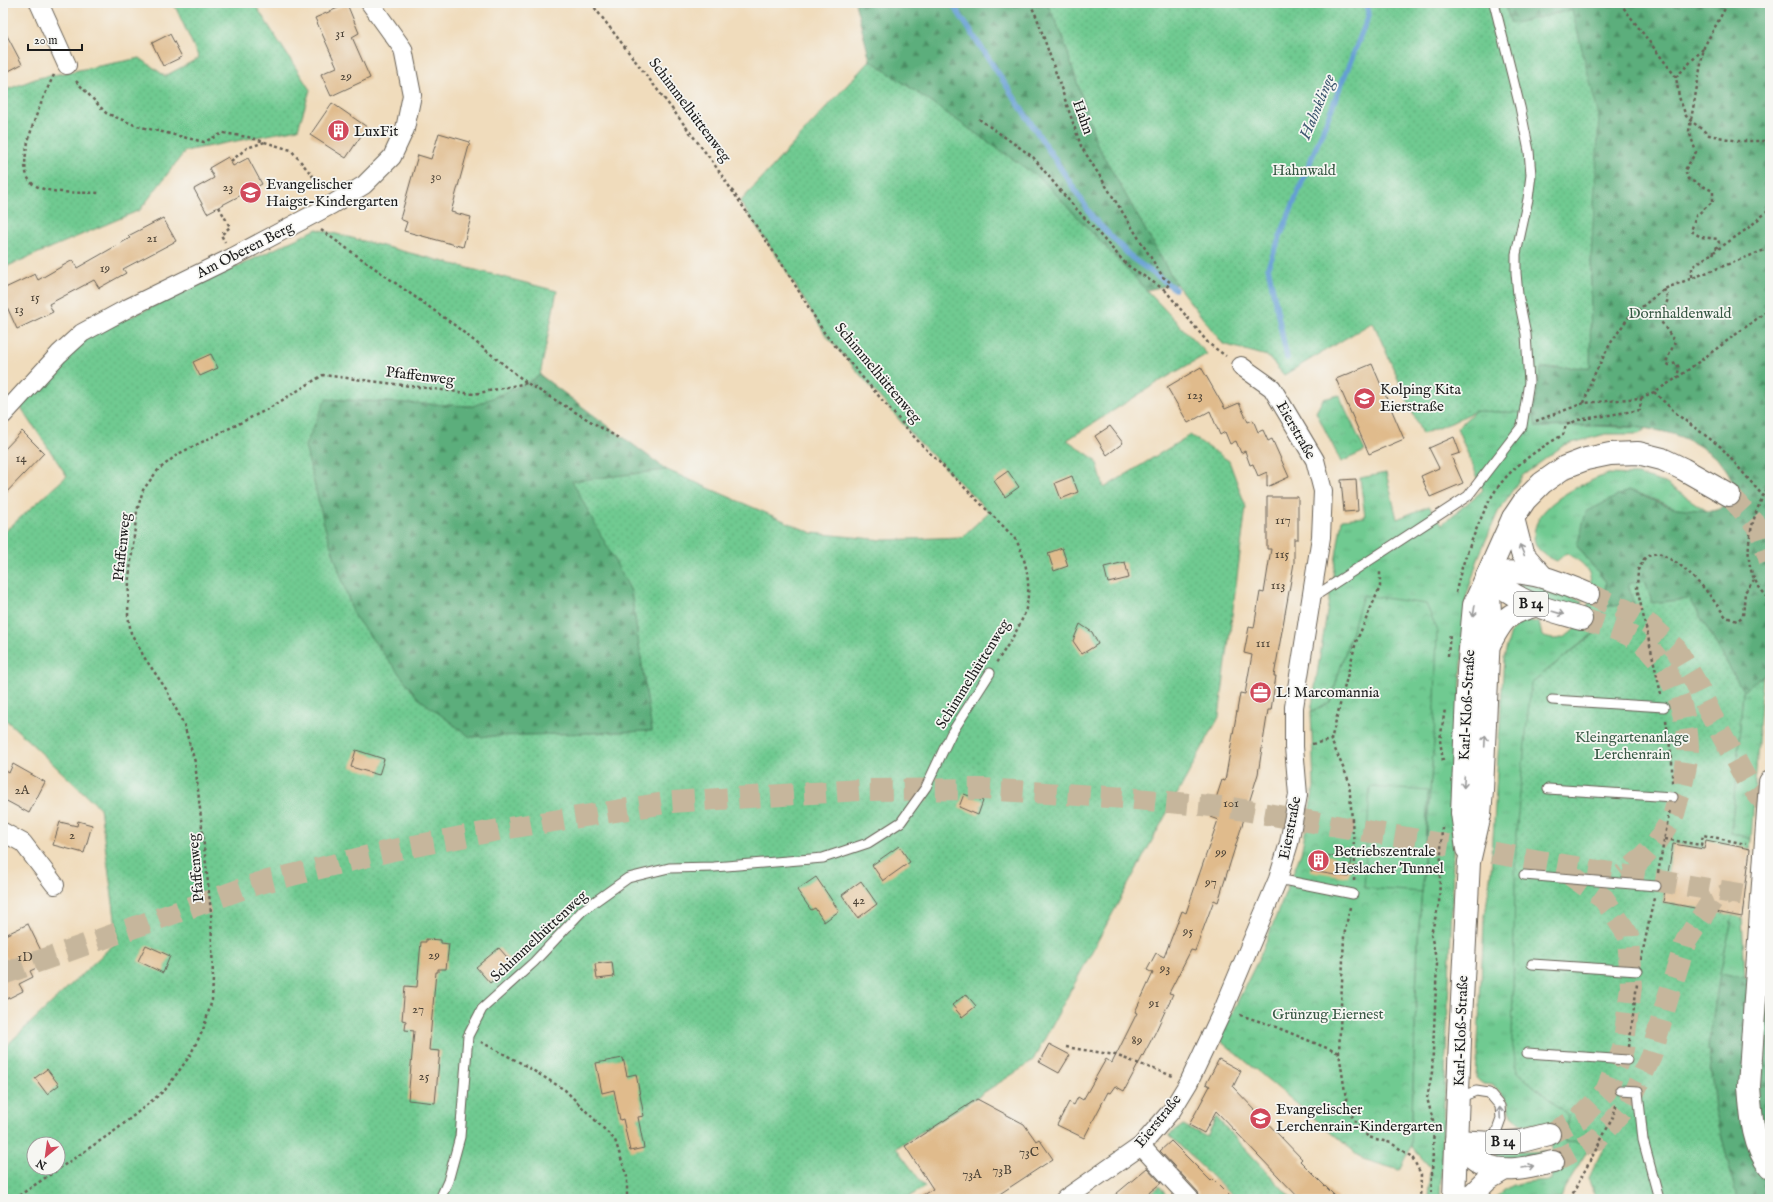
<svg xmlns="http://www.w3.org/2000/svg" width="1773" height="1202" font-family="'IM FELL English',serif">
<defs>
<pattern id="grass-tufts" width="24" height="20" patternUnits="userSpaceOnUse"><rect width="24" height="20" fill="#70ca91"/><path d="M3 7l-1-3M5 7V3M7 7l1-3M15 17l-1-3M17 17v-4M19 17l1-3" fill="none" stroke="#60ad7c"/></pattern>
<pattern id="forest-firs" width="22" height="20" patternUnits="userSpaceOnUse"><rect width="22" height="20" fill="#5cae7b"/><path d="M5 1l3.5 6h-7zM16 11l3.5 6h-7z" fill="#4b8d64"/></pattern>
<pattern id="park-crowns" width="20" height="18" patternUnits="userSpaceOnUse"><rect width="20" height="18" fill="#70ca91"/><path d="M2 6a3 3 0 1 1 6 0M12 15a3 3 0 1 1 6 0" fill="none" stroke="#60ad7c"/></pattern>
<pattern id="garden-dots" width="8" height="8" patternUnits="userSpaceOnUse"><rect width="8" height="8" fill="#70ca91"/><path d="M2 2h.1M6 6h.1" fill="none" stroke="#60ad7c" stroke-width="1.8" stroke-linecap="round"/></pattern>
</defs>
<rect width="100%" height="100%" fill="#f6f6f2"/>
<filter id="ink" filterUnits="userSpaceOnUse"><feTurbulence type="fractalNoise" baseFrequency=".025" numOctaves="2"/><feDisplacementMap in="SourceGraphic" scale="8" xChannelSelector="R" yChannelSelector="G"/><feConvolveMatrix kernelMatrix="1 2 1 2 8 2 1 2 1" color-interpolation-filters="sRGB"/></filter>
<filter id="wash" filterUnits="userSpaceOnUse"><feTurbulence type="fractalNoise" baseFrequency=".012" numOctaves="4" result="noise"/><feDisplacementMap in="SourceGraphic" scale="16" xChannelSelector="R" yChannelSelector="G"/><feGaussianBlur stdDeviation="0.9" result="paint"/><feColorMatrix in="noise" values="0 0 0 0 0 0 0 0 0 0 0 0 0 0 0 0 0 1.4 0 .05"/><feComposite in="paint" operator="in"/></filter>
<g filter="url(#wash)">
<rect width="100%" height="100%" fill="#f0dcbc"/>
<g fill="url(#grass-tufts)" stroke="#467356">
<polygon points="1475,411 1533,413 1537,427 1596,426 1647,428 1639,434 1606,434 1564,445 1522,476 1498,512 1479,556 1466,598 1454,792 1452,906 1440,1199 1428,1199 1430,1167 1411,1146 1418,938 1434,740 1363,596 1330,702 1311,712 1342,519 1365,517 1360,478 1386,473 1397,519 1429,506 1442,524 1483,490 1457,428"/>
<path d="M1608 474 1638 475 1665 483 1707 511 1676 508 1629 490 1577 546 1606 582 1605 607 1594 633 1531 683 1517 1072 1568 1115 1565 1142 1592 1143 1564 1189 1561 1199H1495C1511 1180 1528 1182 1551 1180 1553 1160 1552 1141 1544 1123L1523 1125 1511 1115 1509 1102 1492 1085 1483 1084 1476 1078 1484 924 1491 871 1504 657 1511 632 1522 621 1539 622 1542 636C1545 637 1550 639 1554 639 1580 640 1599 592 1588 571 1583 562 1574 558 1566 553L1557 561C1545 556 1534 549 1534 536 1534 503 1584 483 1608 474Z"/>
<polygon points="1516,583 1529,584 1583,601 1580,610 1533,599"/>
<polygon points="1763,676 1751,839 1731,833 1743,691"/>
<polygon points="1733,915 1742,917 1745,978 1720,973"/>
<polygon points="1545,1151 1546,1156 1492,1161 1497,1153"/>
</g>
<g fill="url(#forest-firs)" stroke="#3c654c">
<polygon points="855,3 1047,3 1062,35 1097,144 1176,284 1146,290 1040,178 870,60"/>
<path d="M1504 3H1770V667L1763 676 1743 691 1690 599 1652 603 1645 581 1634 604 1605 607 1606 582 1577 546 1586 512 1629 490C1644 496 1661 505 1677 508 1684 509 1691 509 1698 510 1704 510 1711 512 1716 510 1723 508 1729 503 1731 496 1741 470 1702 445 1681 437 1638 421 1582 426 1536 427L1533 413 1541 368 1590 367 1591 258Z"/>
<polygon points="540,375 667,470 573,481 631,591 652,731 470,737 418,698 354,616 325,528 305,446 325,399 473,406 527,383"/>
<polygon points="1720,973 1770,982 1770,1199 1737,1199 1715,1109 1708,1046"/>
</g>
<g fill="url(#park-crowns)" stroke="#467356">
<polygon points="1339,395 1365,451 1341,462 1316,412 1323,399"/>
<polygon points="1363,595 1426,604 1437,629 1434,740 1418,938 1411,1146 1399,1170 1363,1159 1219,1039 1261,954 1301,853 1314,787 1311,712 1330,702"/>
</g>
<g fill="url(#garden-dots)" stroke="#467356" fill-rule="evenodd">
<polygon points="177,3 254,3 310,90 298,129 185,151 140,210 3,268 3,91 38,78 140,58 165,76 199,58 174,4"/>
<polygon points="1047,3 1504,3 1511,24 1572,10 1599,117 1591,258 1590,367 1541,368 1533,413 1475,411 1451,423 1422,434 1373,322 1284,375 1267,356 1223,344 1176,284 1097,144 1062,35"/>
<path d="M870 60 1040 178 1207 354 1160 381 1067 440 1096 460 1104 488 1190 435 1229 461 1246 507 1219 717 1032 1062 896 1148 925 1187 905 1199H3V1049L118 940 100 808 3 717V533L67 476 16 400 65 348 317 229 557 291 540 375 527 383 473 406 326 399 305 446 325 528 354 616 418 698 470 737 652 731 631 591 572 481 667 470 812 533 884 540 962 537 989 512 916 439 825 334 784 267 740 202ZM34 1144H58V1168H34Z"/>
<polygon points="1645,581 1652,603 1690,599 1743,691 1731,833 1751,839 1750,849 1704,849 1673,844 1663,902 1733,915 1720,973 1708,1046 1715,1109 1737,1199 1597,1199 1589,1178 1605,1144 1565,1142 1568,1115 1517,1072 1512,1041 1516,833 1531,683 1594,634 1605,607 1634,604 1628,584"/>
<polygon points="1216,1117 1292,1199 1235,1199 1169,1135 1183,1125 1207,1137"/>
<polygon points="1159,1186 1169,1199 1143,1199"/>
</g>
<polygon fill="#70ca91" stroke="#467356" points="1370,787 1428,791 1422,892 1364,888"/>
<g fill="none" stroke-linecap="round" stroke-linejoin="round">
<g stroke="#659fd4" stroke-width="5.5">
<polyline points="952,3 1094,219 1132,258 1175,289"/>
<polyline points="1287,358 1268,267 1369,15 1367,3"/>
</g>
</g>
<g id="blocks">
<g fill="#e0bb8c">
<polygon points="347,4 359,33 352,37 370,78 331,96 321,74 337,67 315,18"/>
<polygon points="3,28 22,64 3,74"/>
<polygon points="170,34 182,57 163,66 152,43"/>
<polygon points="332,103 367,127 346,158 310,135"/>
<polygon points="439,133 470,142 451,212 471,217 463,247 404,231 407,222 400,219 418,155 431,159"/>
<polygon points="228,157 233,166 248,158 262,184 207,213 194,189 214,178 209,168"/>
<polygon points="163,218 176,241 123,269 126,273 99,288 94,280 49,304 53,312 17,329 3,298 3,289 35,274 38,280 73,260 77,268 130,238 128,236"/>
<polygon points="211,354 218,368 200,376 193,362"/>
<polygon points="1372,364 1404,439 1369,454 1336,379"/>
<polygon points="1201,367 1225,409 1239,403 1248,422 1253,420 1258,432 1263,430 1268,441 1272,439 1289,477 1267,487 1267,472 1258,476 1253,464 1250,465 1245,451 1241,453 1236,441 1230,444 1225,432 1220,435 1210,411 1188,423 1167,387"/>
<polygon points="1110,426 1123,443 1107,455 1095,436"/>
<polygon points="22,431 44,453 3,496 3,451"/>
<polygon points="1454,437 1460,453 1451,456 1463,483 1430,497 1421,476 1439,468 1429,448"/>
<polygon points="1008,471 1019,487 1005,497 994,481"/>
<polygon points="1072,476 1078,492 1061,499 1055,483"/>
<polygon points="1356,479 1358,511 1344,512 1341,480"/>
<polygon points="1267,497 1298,497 1298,539 1294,539 1294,563 1274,676 1276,676 1271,710 1268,710 1258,774 1218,902 1214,900 1195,951 1191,950 1169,993 1173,994 1155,1033 1124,1091 1115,1086 1110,1093 1108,1092 1084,1138 1057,1125 1069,1102 1074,1105 1078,1097 1083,1100 1106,1059 1112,1063 1137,1013 1135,1012 1153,973 1147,970 1156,953 1164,957 1182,911 1186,913 1218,820 1210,817 1222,780 1225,781 1240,693 1245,694 1252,655 1244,653 1249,627 1254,628 1260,592 1264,593 1271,549 1267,549"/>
<polygon points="1062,548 1068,566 1054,571 1048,553"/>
<polygon points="1125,562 1129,578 1108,583 1104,567"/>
<polygon points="1080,624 1092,632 1098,644 1082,654 1073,641"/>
<polygon points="356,750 384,759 379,775 351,767"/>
<polygon points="13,764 45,782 29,813 3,799 3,769 9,773"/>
<polygon points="964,794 983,801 978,815 959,807"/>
<polygon points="78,821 92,825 84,853 53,845 60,822 77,826"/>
<polygon points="1706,840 1750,849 1742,917 1663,902 1673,844 1704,849"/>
<polygon points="899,846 910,862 883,881 872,865"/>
<polygon points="1314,853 1352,860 1348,877 1311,871"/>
<polygon points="816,877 839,911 824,922 815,908 811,910 797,890"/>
<polygon points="861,881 877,904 858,918 842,895"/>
<polygon points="28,924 47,963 30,971 33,977 19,984 23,991 3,1001 3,976 13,972 3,952 3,936"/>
<polygon points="426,939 441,940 441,943 449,944 446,969 438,969 438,972 436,972 429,1050 440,1051 435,1103 408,1100 414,1031 405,1030 406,1021 402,1020 405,986 417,987 421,942 426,942"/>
<polygon points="146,945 170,956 163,973 138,961"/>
<polygon points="499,948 513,964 490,983 476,967"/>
<polygon points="612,962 614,977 597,979 595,964"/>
<polygon points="966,994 976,1006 962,1017 952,1005"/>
<polygon points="1049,1044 1070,1055 1059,1073 1039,1062"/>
<polygon points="623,1058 627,1076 636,1074 644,1116 638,1117 644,1148 630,1151 623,1119 620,1120 614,1090 602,1093 596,1063"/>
<polygon points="1219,1059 1241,1071 1233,1087 1302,1159 1300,1161 1338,1199 1300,1199 1216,1111 1204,1133 1189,1125 1210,1086 1206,1084"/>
<polygon points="47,1069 59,1085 47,1094 35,1078"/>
<polygon points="977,1099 1024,1124 1036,1141 1039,1139 1053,1159 992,1199 916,1199 933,1189 905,1146"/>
<polygon points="1171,1141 1211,1181 1213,1179 1233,1199 1200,1199 1198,1192 1160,1151"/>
<polygon points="1147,1168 1161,1183 1141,1199 1110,1199"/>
</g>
</g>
</g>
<g filter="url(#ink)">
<use href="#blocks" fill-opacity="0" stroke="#665f54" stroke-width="1"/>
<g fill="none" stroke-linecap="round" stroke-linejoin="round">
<polyline stroke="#c6b69c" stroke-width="22" stroke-dasharray="22 11" stroke-linecap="butt" points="1729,495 1759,528 1770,561"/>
<g stroke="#c6b69c" stroke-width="22" stroke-dasharray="22 11" stroke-linecap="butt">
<polyline points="1588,594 1626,610 1651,626 1676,649 1696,683 1711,715 1747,781 1770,809"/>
<path d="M1581 619C1602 625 1624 630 1642 643 1671 665 1689 716 1688 751 1687 765 1683 779 1680 793 1677 800 1676 809 1673 816 1661 840 1644 859 1622 875"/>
<polyline points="3,974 256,884 393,850 509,828 672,802 860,790 983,789 1126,798 1232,808 1622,875 1770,899"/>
<polyline points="1549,1134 1580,1118 1606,1091 1623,1049 1631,987 1628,935 1604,899 1559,867"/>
<polyline points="1553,1162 1597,1139 1628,1105 1651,1056 1669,994 1686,941 1712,901 1731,892"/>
</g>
<defs>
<g id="service">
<polyline points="1312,598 1468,496 1522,426 1529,382 1526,334 1518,295 1516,273 1516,254 1528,199 1531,175 1529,151 1520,107 1494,3"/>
<polyline points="1552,700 1664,707"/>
<polyline points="1548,789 1673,797"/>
<polyline points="1524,875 1656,886"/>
<polyline points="1278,879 1353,894"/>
<polyline points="1532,964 1638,971"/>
<polyline points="1527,1053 1627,1060"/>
<polyline points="1620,1090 1638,1091 1643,1140 1659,1199"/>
<polyline points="1459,1098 1476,1091 1489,1093 1500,1106 1501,1119 1484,1166"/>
<polyline points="440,1199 448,1181 460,1137 468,1036 482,1009 534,962 583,910 628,878 669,868 714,867 823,858 868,843 901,822 926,787 951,734 990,673"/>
</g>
<g id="minor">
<polyline points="39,3 67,65"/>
<polyline points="3,415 59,354 82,333 128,308 233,257 331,205 364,185 392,157 405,129 412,95 403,49 370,3"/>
<polyline points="3,832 23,843 55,885"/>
<polyline points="1141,1146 1190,1199"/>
<polyline points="1065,1199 1141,1146 1172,1110 1189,1082 1223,1010 1278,879 1289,843 1298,795 1294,747 1294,707 1321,537 1323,491 1315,460 1272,388 1241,366"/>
</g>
<g id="secondary">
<path d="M1770 782 1749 1086C1751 1113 1752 1145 1770 1167"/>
<polyline points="1467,849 1462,813 1468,671 1474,605 1513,518 1525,500 1542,483 1565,467 1586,459 1610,454 1638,453 1662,459 1683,469 1729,495"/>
<polyline points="1454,1199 1460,1039 1469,862 1480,814 1482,790 1490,613 1488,575"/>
</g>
<g id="primary">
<polyline points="1513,518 1522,553 1542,576"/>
<path d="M1488 575C1517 603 1543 608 1581 619"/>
<path d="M1488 575C1524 566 1556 581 1588 594"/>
<path d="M1489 645C1503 619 1506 614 1534 606"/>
<path d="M1456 1141C1465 1149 1474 1161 1485 1165 1507 1174 1531 1167 1553 1162"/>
<polyline points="1456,1141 1493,1143 1522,1141 1549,1134"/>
<polyline points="1468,1199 1488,1179 1503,1170"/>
</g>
</defs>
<use href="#service" stroke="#665f54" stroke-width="11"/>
<use href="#minor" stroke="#665f54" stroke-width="20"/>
<use href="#secondary" stroke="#665f54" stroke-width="24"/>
<use href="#primary" stroke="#665f54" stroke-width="24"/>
<g stroke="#665f54" stroke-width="2.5" stroke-dasharray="3 3" stroke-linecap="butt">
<path d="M591 3 712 161 784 267 825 334 916 439 1005 528C1009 533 1014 537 1017 542 1028 563 1032 593 1024 615 1017 632 1006 648 996 663"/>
<polyline points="1030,3 1037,18 1081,146 1163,277 1170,282 1165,290 1209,344 1226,356"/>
<polyline points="1620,3 1676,77 1679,97 1686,116 1690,120 1709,135 1738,141 1770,141"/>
<path d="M54 75C44 95 10 167 33 184 49 195 80 192 99 193"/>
<polyline points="1676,77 1704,48"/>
<polyline points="76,81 106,113 137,126 204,142 223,133 248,137 291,150 311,174 322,190"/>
<polyline points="979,119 1033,157 1063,194 1127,265 1165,290"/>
<polyline points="231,161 247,148 265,142"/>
<polyline points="219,207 230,227 221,235 225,242"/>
<polyline points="321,230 453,324 527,383 620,439"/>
<polyline points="1713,254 1719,243 1718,239 1701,237 1691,231 1696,216 1713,201 1713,191 1688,179 1685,170 1696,152 1689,131 1704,47 1728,3"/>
<polyline points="1692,277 1692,267 1747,229 1770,209"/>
<polyline points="1664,289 1668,299 1660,320 1675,342 1666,362 1669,365 1677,363 1679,369 1677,377"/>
<polyline points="1654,392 1679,416 1721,447 1763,496"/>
<polyline points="1584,403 1592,379 1610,344 1628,318 1664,289 1770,248"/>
<polyline points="1536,421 1584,403 1641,398 1654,392 1677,378 1770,309"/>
<path d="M1770 484C1754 509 1740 552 1755 580 1758 587 1765 594 1770 600"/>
<path d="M1456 593C1459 574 1465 558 1472 540 1478 525 1484 510 1492 496 1508 469 1536 450 1563 435L1566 425 1578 420 1640 410 1641 398"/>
<polyline points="1448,656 1450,633"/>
<polyline points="1661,694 1637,588 1638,570 1644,559 1649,555 1659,553 1679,564 1705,589 1726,617 1737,621 1743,616 1745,592 1754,580"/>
<polyline points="1666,720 1672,760 1672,785"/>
<polyline points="1312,744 1331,740"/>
<polyline points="1443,761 1440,740 1445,709"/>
<polyline points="1665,839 1701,845 1703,835 1746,844"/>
<polyline points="1658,873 1670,809"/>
<polyline points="1354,881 1355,860 1349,781 1331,740 1356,642 1380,587 1380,570"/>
<polyline points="1350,907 1344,936 1339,1053 1347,1105 1354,1120 1368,1137 1391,1143 1412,1157 1421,1174 1420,1199"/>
<polyline points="1641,960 1654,898"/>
<polyline points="1240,1015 1271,1025 1339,1053"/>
<polyline points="481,1042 521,1063 565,1090 615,1140 627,1177 627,1199"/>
<polyline points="1066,1047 1115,1055 1173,1076"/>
<polyline points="1629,1047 1637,984"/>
<polyline points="14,1199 116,1130 165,1090 189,1057 203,1030 212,1000 213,979 211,912 195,762 184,725 166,689 144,657 131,633 128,615 129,578 137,511 143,490 158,470 178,454 268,409 323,375 474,394 527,383"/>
<polyline points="1431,1199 1434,1124 1427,1098 1432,1072 1437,964 1431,934 1439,904 1442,826"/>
<polyline points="1570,1199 1613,1117 1617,1102"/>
</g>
<use href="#service" stroke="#fff" stroke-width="9"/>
<use href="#minor" stroke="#fff" stroke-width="18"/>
<use href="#secondary" stroke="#fff" stroke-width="22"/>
<use href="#primary" stroke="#fff" stroke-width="22"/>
</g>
<defs><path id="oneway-shaft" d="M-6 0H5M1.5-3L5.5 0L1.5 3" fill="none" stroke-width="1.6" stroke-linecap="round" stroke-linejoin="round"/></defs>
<g stroke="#999">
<use href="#oneway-shaft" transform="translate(1522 550) rotate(-113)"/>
<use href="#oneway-shaft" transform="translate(1474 611) rotate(99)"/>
<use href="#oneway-shaft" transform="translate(1558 613) rotate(16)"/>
<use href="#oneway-shaft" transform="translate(1485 741) rotate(-87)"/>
<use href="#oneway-shaft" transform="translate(1464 782) rotate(93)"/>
<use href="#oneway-shaft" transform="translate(1500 1113) rotate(-93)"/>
<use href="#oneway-shaft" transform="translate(1528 1167) rotate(-10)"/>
</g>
</g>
<defs>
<symbol id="building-disc" viewBox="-11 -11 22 22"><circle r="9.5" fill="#d1495b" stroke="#f6f6f2"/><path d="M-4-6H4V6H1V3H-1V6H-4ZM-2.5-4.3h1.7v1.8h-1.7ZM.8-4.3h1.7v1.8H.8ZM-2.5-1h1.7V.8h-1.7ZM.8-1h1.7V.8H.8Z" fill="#fff"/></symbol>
<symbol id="school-disc" viewBox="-11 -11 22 22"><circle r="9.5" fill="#d1495b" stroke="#f6f6f2"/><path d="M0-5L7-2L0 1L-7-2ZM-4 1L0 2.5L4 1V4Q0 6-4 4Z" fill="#fff"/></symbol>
<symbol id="office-disc" viewBox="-11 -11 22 22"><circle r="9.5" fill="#d1495b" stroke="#f6f6f2"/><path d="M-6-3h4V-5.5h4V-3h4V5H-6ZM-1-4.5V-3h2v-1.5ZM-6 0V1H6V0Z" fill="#fff"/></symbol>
</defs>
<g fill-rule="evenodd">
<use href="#building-disc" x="326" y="118" width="25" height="25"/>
<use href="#school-disc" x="238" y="180" width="25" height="25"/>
<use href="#school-disc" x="1352" y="386" width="25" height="25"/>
<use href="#office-disc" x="1248" y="680" width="25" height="25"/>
<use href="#building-disc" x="1306" y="848" width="25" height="25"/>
<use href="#school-disc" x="1248" y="1106" width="25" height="25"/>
</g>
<g text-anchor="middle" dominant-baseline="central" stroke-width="3.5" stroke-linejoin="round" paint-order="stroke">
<g font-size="13" fill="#4d4438">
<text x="340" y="33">31</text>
<text x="346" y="76">29</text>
<text x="436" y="176">30</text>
<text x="228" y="187">23</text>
<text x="152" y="238">21</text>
<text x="105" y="268">19</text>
<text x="35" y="297">15</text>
<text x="19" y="309">13</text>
<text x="1195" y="395">123</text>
<text x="21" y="458">14</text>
<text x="1283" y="520">117</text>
<text x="1282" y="554">115</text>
<text x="1278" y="585">113</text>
<text x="1263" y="643">111</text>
<text x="22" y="790">2A</text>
<text x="1231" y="803">101</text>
<text x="72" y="835">2</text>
<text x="1221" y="852">99</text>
<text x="1211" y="882">97</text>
<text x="859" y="900">42</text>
<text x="1188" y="931">95</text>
<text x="434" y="955">29</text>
<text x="25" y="957">1D</text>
<text x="1165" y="968">93</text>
<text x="1154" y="1003">91</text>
<text x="418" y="1009">27</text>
<text x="1137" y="1040">89</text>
<text x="424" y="1076">25</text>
<text x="1029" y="1152">73C</text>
<text x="1002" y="1170">73B</text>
<text x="972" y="1174">73A</text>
</g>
<g fill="#f6f6f2" stroke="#5d5d5c" stroke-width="1">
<rect x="1514" y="592" width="34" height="24" rx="3"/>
<rect x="1486" y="1130" width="34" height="24" rx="3"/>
</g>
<g font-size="14" font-weight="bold" fill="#1c1c1c">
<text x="1531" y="604">B 14</text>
<text x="1503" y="1142">B 14</text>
</g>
<g font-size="15" fill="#1c1c1c" stroke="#f6f6f2">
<text transform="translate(690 110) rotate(53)">Schimmelhüttenweg</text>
<text transform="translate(1083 117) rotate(70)">Hahn</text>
<text transform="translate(245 250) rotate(-27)">Am Oberen Berg</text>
<text transform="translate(878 373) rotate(50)">Schimmelhüttenweg</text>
<text transform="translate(420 376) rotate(7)">Pfaffenweg</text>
<text transform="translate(1296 430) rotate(60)">Eierstraße</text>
<text transform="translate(122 547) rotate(-84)">Pfaffenweg</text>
<text transform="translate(973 674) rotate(-58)">Schimmelhüttenweg</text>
<text transform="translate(1467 705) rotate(-87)">Karl-Kloß-Straße</text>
<text transform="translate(1290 828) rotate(-79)">Eierstraße</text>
<text transform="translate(196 868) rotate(-95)">Pfaffenweg</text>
<text transform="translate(539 936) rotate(-43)">Schimmelhüttenweg</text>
<text transform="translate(1461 1031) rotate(-88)">Karl-Kloß-Straße</text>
<text transform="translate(1158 1121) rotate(-51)">Eierstraße</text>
</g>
<g font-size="15" fill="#1c1c1c" stroke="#f6f6f2" text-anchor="start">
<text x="354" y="131">LuxFit</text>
<text x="266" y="184">Evangelischer<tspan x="266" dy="17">Haigst-Kindergarten</tspan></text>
<text x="1380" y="389">Kolping Kita<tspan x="1380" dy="17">Eierstraße</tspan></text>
<text x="1276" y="692">L! Marcomannia</text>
<text x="1334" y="851">Betriebszentrale<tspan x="1334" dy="17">Heslacher Tunnel</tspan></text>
<text x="1276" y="1109">Evangelischer<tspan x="1276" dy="17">Lerchenrain-Kindergarten</tspan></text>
</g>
<g font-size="15" fill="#395945" stroke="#f6f6f2">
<text x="1304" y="170">Hahnwald</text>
<text x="1680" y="313">Dornhaldenwald</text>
<text x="1632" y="737">Kleingartenanlage<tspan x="1632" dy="17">Lerchenrain</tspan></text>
<text x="1328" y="1014">Grünzug Eiernest</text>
</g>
<g font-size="16" font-style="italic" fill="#3d576f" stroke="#f6f6f2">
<text transform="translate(1318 107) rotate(-68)">Hahnklinge</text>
</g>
</g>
<rect width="1773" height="1202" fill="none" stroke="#f6f6f2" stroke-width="16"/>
<g transform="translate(46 1156) rotate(209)"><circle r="19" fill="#f6f6f2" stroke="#9f9f9c"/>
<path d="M0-3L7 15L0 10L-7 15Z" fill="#d1495b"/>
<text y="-6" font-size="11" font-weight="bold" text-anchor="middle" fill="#1c1c1c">N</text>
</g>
<path d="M28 44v6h54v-6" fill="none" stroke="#1c1c1c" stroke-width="2"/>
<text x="34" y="44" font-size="12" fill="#1c1c1c" stroke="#f6f6f2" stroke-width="3" paint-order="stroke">20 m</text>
</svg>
